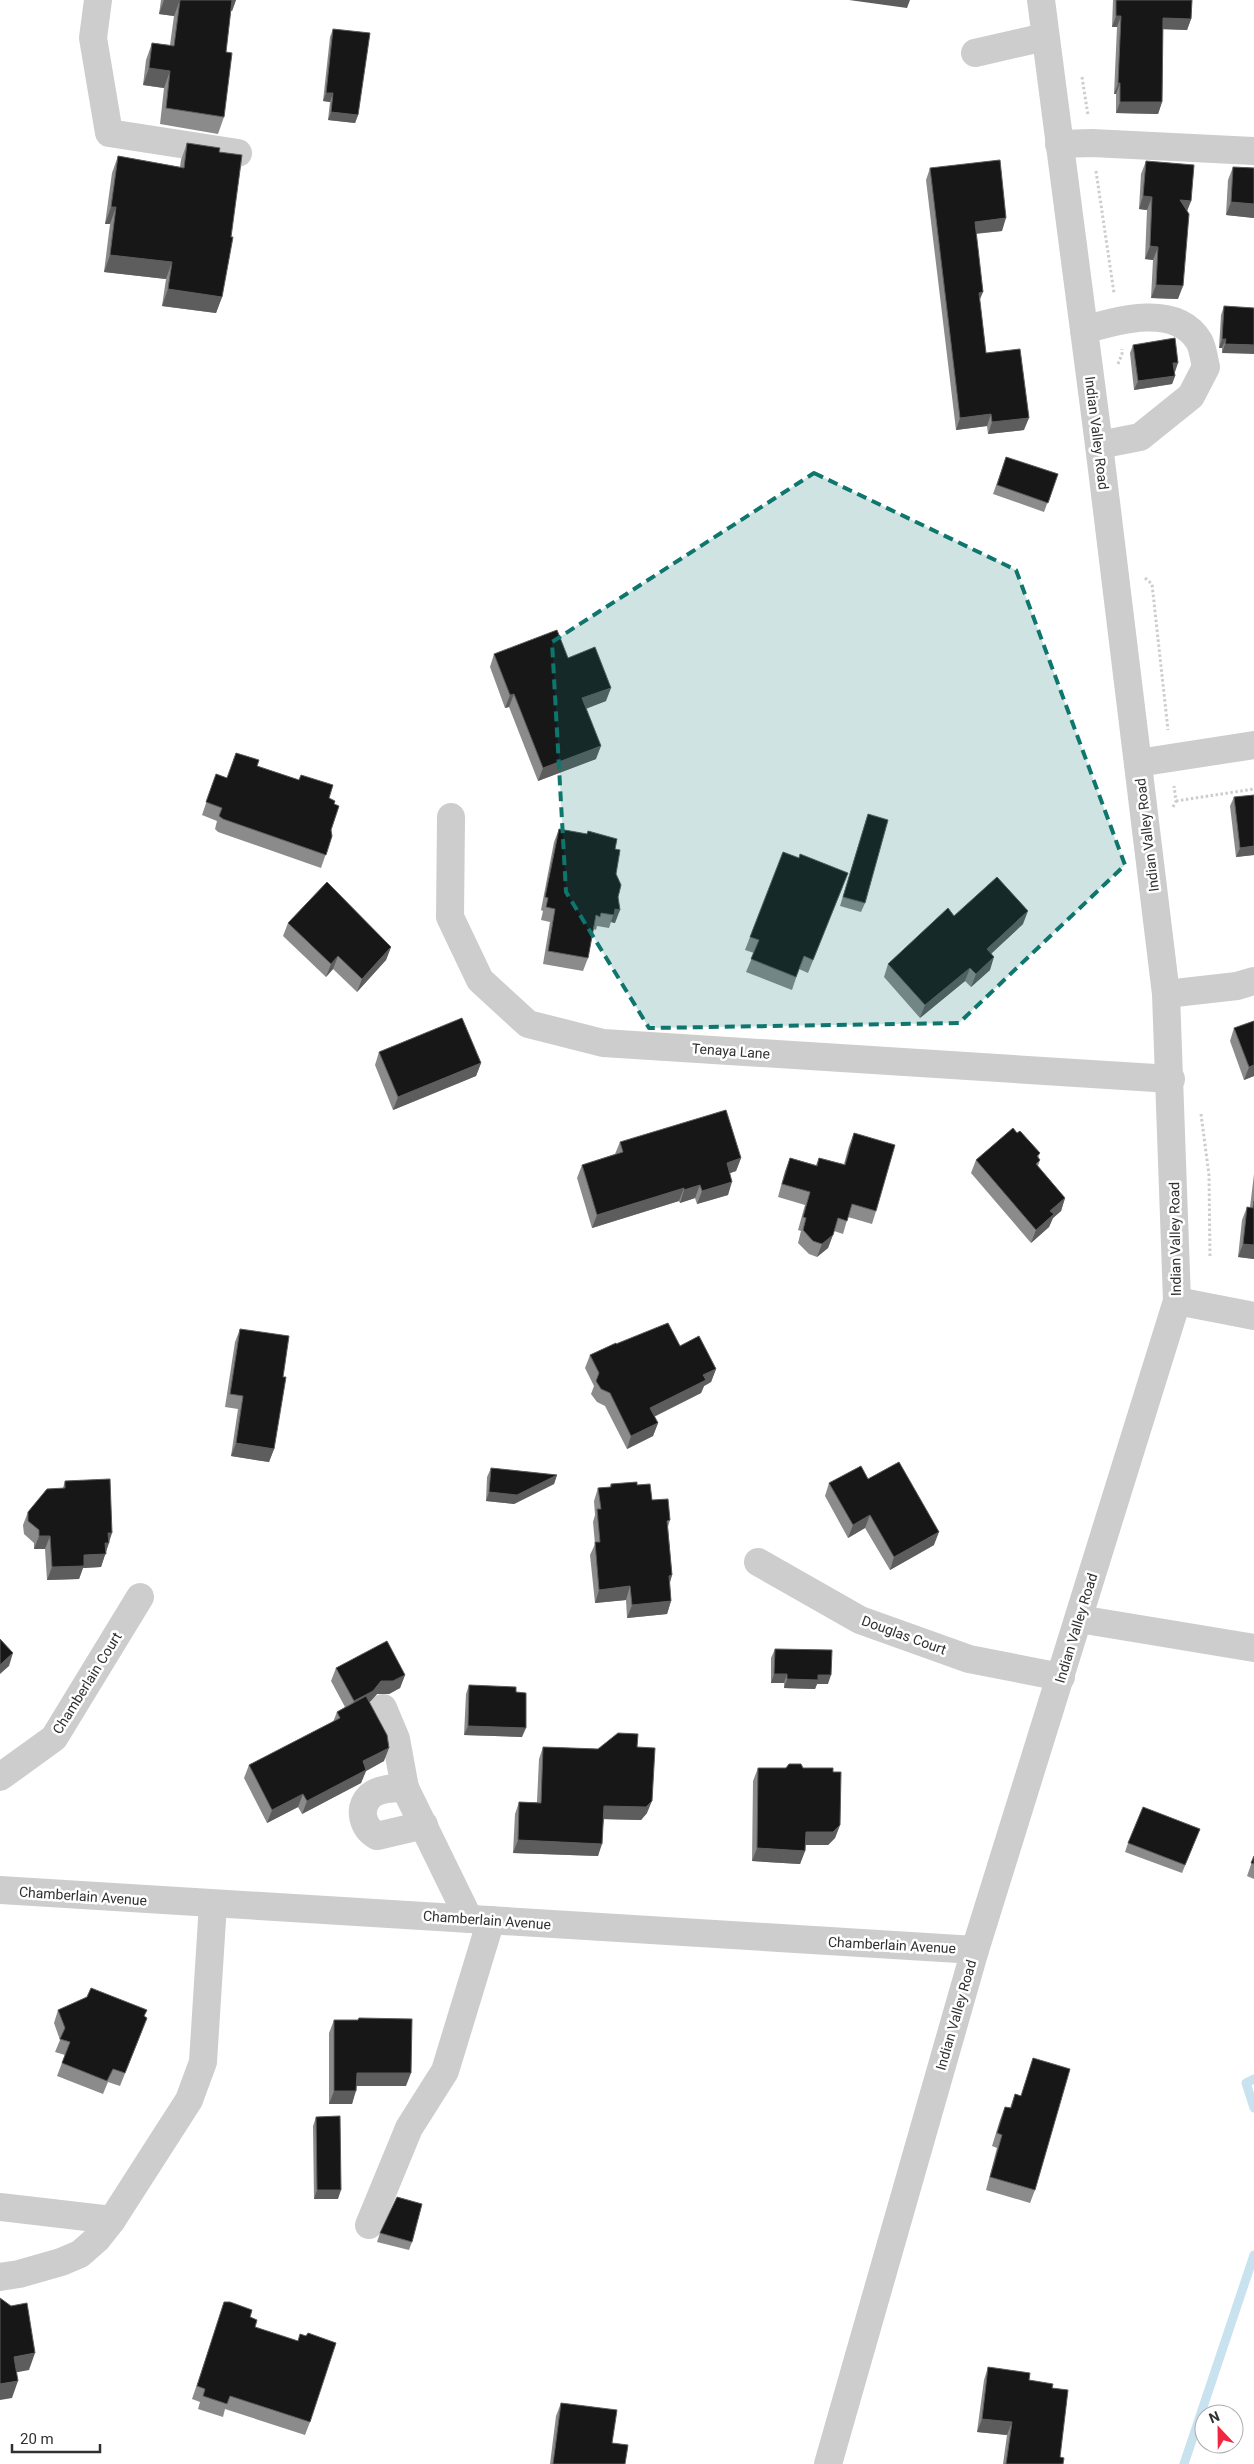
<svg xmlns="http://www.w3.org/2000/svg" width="1254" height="2464" font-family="Roboto,sans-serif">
<rect width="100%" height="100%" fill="#fff"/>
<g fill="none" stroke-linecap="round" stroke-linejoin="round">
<g stroke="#c8e2ef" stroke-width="9">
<polyline points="1254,2079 1246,2083 1254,2108"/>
<polyline points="1184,2464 1254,2255"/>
</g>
<g stroke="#cdcdcd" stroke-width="3" stroke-dasharray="2.5 2.5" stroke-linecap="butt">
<polyline points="1082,77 1088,115"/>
<polyline points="1096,171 1114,293"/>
<polyline points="1118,364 1122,354 1122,349"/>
<polyline points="1145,578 1152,584 1168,730"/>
<polyline points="1176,801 1254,789"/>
<polyline points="1173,807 1176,801 1174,786"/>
<polyline points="1201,1114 1209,1175 1210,1258"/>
</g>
<g stroke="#cdcdcd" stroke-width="28">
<polyline points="98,0 93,38 109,133 238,153"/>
<polyline points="975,53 1045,37"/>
<polyline points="1059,144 1092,143 1254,151"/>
<path d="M1084 330C1118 320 1176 303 1199 341 1203 348 1204 359 1206 367L1191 396 1140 437 1099 445"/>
<polyline points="1138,763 1254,745"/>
<polyline points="451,817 450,917 480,980 528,1024 603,1043 1171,1079"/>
<polyline points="1166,994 1237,986 1254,981"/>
<polyline points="1177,1301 1254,1316"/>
<polyline points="758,1562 860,1620 969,1659 1061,1677"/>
<polyline points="1079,1619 1254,1648"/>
<polyline points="383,1708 396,1739 405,1788 469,1919"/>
<polyline points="0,1777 54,1738 140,1597"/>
<path d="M405 1788C394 1788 379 1788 370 1796 357 1809 363 1828 377 1836L424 1825"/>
<polyline points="0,1890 975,1950"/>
<polyline points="0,2207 112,2220"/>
<polyline points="369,2225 409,2128 445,2071 491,1920"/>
<polyline points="0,2277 19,2274 61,2262 80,2254 97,2239 112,2220 189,2100 203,2062 213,1904"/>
<polyline points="828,2464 975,1950 1177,1301 1166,994 1099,445 1041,0"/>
</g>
</g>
<g fill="#8b8b8b">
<polygon points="161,0 236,0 232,11 231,10 226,52 224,117 218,134 160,124 164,88 143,85 146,60 152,43 170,45 174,16 159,14"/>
<polygon points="1113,0 1192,0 1191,19 1187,30 1163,29 1162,102 1158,114 1116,113 1116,94 1114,94 1117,27 1112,27"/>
<polygon points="333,29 358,115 355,123 328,120 330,102 323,101 330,37"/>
<polygon points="187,143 219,152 222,297 216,313 162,306 166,279 104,272 110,224 105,224 112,173 118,156 180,167 181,160"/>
<polygon points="1146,161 1191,201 1187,210 1178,299 1151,298 1153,260 1145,259 1147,210 1139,209 1141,174"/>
<polygon points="1233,167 1254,168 1254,218 1226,215 1228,180"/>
<polygon points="930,168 1002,231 976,234 980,301 986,353 1024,430 988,434 987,426 956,430 926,180"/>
<polygon points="1224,306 1254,308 1222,353 1222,348 1219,348 1221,315"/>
<polygon points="1133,345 1175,372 1174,372 1175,376 1172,384 1134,390 1130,353"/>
<polygon points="1006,457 1058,474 1044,512 993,494"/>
<polygon points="494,654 568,658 606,701 586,708 596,759 538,781 509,707 505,708 490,667"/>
<polygon points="257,766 329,798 334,804 331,830 332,836 321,868 218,832 215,829 217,821 202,815 216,774 227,778"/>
<polygon points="1234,797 1254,855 1236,857 1230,806"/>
<polygon points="868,814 865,903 861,912 840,906"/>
<polygon points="559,829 587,834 588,831 615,849 616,874 615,923 611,922 609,928 597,926 596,930 593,929 588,958 583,971 543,964 550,922 541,920 543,911 541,910 554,842"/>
<polygon points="843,886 808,973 799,969 792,990 746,972 754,953 745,950 750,937"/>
<polygon points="954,916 1023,924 991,954 990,970 971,987 965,981 920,1018 884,977 888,964"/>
<polygon points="288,923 391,947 386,960 357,992 333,969 326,977 283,936"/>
<polygon points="1254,1021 1254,1076 1244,1080 1230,1041 1234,1028"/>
<polygon points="379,1052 481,1063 476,1076 393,1110 375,1065"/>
<polygon points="854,1133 876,1211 872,1224 848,1217 843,1234 834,1231 828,1248 817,1257 809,1254 798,1243 801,1231 798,1230 805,1205 778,1197 785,1171 790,1158 816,1165 819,1158 844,1164 849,1146"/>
<polygon points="1017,1133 1040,1153 1038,1158 1040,1160 1038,1166 1065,1198 1061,1211 1053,1218 1049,1227 1031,1243 971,1173 976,1160"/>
<polygon points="620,1142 741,1158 736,1171 730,1173 728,1195 697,1204 695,1198 680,1203 679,1201 592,1228 577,1178 582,1165 615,1154"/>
<polygon points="1254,1174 1254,1259 1238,1257 1242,1220 1247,1207 1250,1207"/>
<polygon points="240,1329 274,1449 269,1462 231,1456 238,1409 225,1407 235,1342"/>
<polygon points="616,1344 680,1346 716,1369 711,1382 704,1386 701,1393 654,1417 658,1423 653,1436 627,1449 605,1406 597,1402 591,1394 594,1386 585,1368 590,1355"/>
<polygon points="491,1468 557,1475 554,1484 514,1504 486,1501 487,1477"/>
<polygon points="868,1479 934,1545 890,1570 865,1528 848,1538 825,1496 829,1483"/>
<polygon points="65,1481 109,1541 109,1543 101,1567 83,1568 79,1579 47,1580 45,1549 34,1549 34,1543 24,1534 23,1525 28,1512 63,1488"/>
<polygon points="611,1484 637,1485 670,1520 668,1527 672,1575 670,1583 671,1601 667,1614 627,1618 626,1600 595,1603 590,1555 595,1544 593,1522 595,1515 594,1501 598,1488 610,1487"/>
<polygon points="775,1649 828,1684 817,1684 815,1689 784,1688 784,1683 771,1683 771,1658"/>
<polygon points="336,1668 405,1675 400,1688 389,1694 377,1694 370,1702 384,1761 366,1771 361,1783 302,1814 298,1807 267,1823 244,1778 249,1765 333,1722 337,1712 345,1707 331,1681"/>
<polygon points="469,1685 516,1692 522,1737 464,1735 466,1694"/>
<polygon points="543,1747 598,1749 637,1747 647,1813 641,1820 604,1819 598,1856 513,1853 515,1814 519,1802 537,1802 539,1759"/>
<polygon points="758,1768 803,1768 833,1772 840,1825 835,1838 828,1845 805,1845 805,1851 800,1864 752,1861 753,1781"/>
<polygon points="1200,1829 1182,1873 1125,1852 1128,1843"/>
<polygon points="1254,1856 1254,1879 1247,1876"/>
<polygon points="58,2010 144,2016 142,2031 120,2086 108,2082 103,2094 57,2076 65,2055 55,2052 60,2040 54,2023"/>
<polygon points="359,2018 406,2086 356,2086 352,2104 329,2104 329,2033 334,2020 358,2020"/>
<polygon points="1033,2058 1035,2190 1030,2203 986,2190 997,2148 992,2146 1000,2120 1005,2107 1010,2108 1015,2094 1021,2096"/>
<polygon points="316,2117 338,2199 314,2199 313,2126"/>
<polygon points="380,2233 412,2242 409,2250 377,2242"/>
<polygon points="220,2316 250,2317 255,2327 310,2422 305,2435 225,2409 223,2417 198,2409 200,2402 192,2399"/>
<polygon points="988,2367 1052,2388 1060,2457 1063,2464 1003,2464 1007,2435 977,2432 984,2380"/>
<polygon points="561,2403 612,2443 625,2464 550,2464 556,2416"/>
</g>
<g fill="#5d5d5d">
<polygon points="164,0 180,0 174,16 159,14"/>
<polygon points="231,0 236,0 232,11 227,10"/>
<polygon points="849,0 910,0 907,8"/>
<polygon points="1116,16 1121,16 1117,27 1112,27"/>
<polygon points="1163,18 1191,19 1187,30 1159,29"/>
<polygon points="149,68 170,71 164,88 143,85"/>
<polygon points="1118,83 1120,83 1116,94 1114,94"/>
<polygon points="326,93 333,93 330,102 323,101"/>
<polygon points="1120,102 1162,102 1158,114 1116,113"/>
<polygon points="331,112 358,115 355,123 328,120"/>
<polygon points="1143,196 1152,197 1147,210 1139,209"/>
<polygon points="1180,200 1191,201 1186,214"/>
<polygon points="1231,202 1254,204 1254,218 1226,215"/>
<polygon points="111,207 116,207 110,224 105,224"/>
<polygon points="1006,218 1002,231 970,234 975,222"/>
<polygon points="1150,246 1158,247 1153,260 1145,259"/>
<polygon points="110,255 172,262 166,279 104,272"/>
<polygon points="1156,285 1183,286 1178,299 1151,298"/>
<polygon points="168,289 222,297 216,313 162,306"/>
<polygon points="983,292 978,304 979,293"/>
<polygon points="1222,339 1226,339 1222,348 1219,348"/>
<polygon points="1225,344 1254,345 1254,354 1222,353"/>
<polygon points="1173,363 1178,363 1175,372 1170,372"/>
<polygon points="1175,376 1172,384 1134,390 1138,381"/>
<polygon points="991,414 987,426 956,430 960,418"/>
<polygon points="1029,418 1024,430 988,434 992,422"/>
<polygon points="611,688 606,701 578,712 582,698"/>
<polygon points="514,694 509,707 505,708 510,695"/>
<polygon points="601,746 596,759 538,781 543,768"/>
<polygon points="1254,846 1254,855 1236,857 1240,848"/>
<polygon points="615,909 620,910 615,923 611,922"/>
<polygon points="1028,911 1023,924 982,962 987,949"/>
<polygon points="391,947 386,960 357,992 362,979"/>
<polygon points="338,956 333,969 326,977 331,964"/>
<polygon points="994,957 990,970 971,987 976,974"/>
<polygon points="970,968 965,981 920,1018 925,1005"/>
<polygon points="481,1063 476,1076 393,1110 398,1097"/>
<polygon points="1254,1065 1254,1076 1244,1080 1249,1067"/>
<polygon points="741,1158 736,1171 722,1176 727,1163"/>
<polygon points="732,1182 728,1195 697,1204 702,1191"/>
<polygon points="700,1185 695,1198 680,1203 684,1190"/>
<polygon points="684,1188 679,1201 592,1228 597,1215"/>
<polygon points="1065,1198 1061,1211 1053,1218 1049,1227 1031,1243 1036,1230 1050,1211"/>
<polygon points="833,1235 828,1248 817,1257 822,1244"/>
<polygon points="1243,1244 1254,1245 1254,1259 1238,1257"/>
<polygon points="716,1369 711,1382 704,1386 701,1393 645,1421 650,1408 703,1375"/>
<polygon points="658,1423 653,1436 627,1449 631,1436"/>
<polygon points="236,1443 274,1449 269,1462 231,1456"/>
<polygon points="557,1475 554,1484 514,1504 486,1501 489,1492"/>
<polygon points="870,1515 865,1528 848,1538 853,1525"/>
<polygon points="939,1532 934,1545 890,1570 894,1557"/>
<polygon points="108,1533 112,1533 101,1567 83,1568 79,1579 47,1580 52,1567 84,1555"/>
<polygon points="39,1536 50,1536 45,1549 34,1549"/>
<polygon points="672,1575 668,1588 669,1576"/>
<polygon points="630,1586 626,1600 595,1603 599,1590"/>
<polygon points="671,1601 667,1614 627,1618 632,1605"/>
<polygon points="13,1653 9,1666 0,1674 0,1665"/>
<polygon points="774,1674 787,1674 784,1683 771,1683"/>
<polygon points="405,1675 400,1688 389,1694 377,1694 368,1704 349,1714 354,1701 381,1681"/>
<polygon points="818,1675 831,1675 828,1684 817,1684 815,1689 784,1688 787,1679"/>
<polygon points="468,1726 526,1728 522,1737 464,1735"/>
<polygon points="389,1748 384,1761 366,1771 361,1783 302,1814 307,1801 363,1761"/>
<polygon points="303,1794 298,1807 267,1823 272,1810"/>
<polygon points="652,1801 647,1813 641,1820 600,1819 604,1806"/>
<polygon points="840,1825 835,1838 828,1845 801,1845 806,1832"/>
<polygon points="518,1840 602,1844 598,1856 513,1853"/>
<polygon points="757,1848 805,1851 800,1864 752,1861"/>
<polygon points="357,2073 411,2073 406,2086 352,2086"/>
<polygon points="334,2091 356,2091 352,2104 329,2104"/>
<polygon points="317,2190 341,2190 338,2199 314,2199"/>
<polygon points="35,2353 29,2370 8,2374 14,2357"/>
<polygon points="18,2381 12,2398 0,2400 0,2384"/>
<polygon points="982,2419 1012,2422 1007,2435 977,2432"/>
</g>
<g fill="#171717" stroke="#5d5d5d">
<polygon points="180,0 232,0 226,52 232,53 224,117 166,108 170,71 149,68 152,43 174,46"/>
<polygon points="1116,0 1192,0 1191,19 1163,18 1162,102 1120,102 1120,83 1118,83 1121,16 1116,16"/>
<polygon points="333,29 370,33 358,115 331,112 333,93 326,93"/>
<polygon points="187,143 220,148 219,152 242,155 231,237 233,237 222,297 168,289 172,262 110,255 116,207 111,207 118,156 184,168"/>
<polygon points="1000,160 1006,218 975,222 983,292 979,293 986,353 1020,349 1029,418 992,422 991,414 960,418 930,168"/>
<polygon points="1146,161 1194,165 1191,201 1180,200 1189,214 1183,286 1156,285 1158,247 1150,246 1152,197 1143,196"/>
<polygon points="1233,167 1254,168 1254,204 1231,202"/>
<polygon points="1224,306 1254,308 1254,345 1225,344 1226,339 1222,339"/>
<polygon points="1175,338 1178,363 1173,363 1175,376 1138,381 1133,345"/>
<polygon points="1006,457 1058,474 1048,503 997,485"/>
<polygon points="557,630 568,658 595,647 611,688 582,698 601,746 543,768 514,694 510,695 494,654"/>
<polygon points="236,753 259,760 257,766 299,780 301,775 333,785 329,798 335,801 334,804 339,806 331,830 332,836 326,855 223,819 219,816 222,808 206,802 216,774 227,778"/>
<polygon points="1254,795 1254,846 1240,848 1234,797"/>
<polygon points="868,814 888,820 865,903 843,897"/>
<polygon points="559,829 587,834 588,831 617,839 615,849 620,850 616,874 621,885 618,897 620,910 615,909 614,915 601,913 600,917 596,915 588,958 548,951 555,909 546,907 548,898 545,897"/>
<polygon points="783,852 799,858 800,854 848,873 813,960 804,956 796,977 751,959 759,940 750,937"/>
<polygon points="997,877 1028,911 987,949 994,957 976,974 970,968 925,1005 888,964 948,908 954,916"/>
<polygon points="327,882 391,947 362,979 338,956 331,964 288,923"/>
<polygon points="462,1018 481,1063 398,1097 379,1052"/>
<polygon points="1254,1021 1254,1065 1249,1067 1234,1028"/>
<polygon points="726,1110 741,1158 727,1163 732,1182 702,1191 700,1185 684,1190 684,1188 597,1215 582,1165 623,1152 620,1142"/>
<polygon points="1013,1128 1017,1133 1020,1131 1040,1153 1037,1156 1040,1160 1036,1164 1065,1198 1050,1211 1054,1214 1036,1230 976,1160"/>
<polygon points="854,1133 895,1145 876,1211 852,1204 847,1221 838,1218 833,1235 822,1244 813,1241 803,1230 806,1218 803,1217 810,1192 782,1184 790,1158 817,1166 819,1158 845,1165"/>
<polygon points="1254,1201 1254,1245 1243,1244 1247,1207 1253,1208"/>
<polygon points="668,1323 680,1346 699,1336 716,1369 703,1375 706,1380 650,1408 658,1423 631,1436 610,1393 601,1389 596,1381 599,1373 590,1355 616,1343 616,1344"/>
<polygon points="240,1329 289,1336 283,1377 286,1377 274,1449 236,1443 243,1396 230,1394"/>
<polygon points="899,1462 939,1532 894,1557 870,1515 853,1525 829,1483 861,1466 868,1479"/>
<polygon points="491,1468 557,1475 517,1495 489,1492"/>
<polygon points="110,1479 112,1533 108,1533 109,1543 105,1543 106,1554 84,1555 84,1566 52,1567 50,1536 39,1536 39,1530 28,1521 28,1512 47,1489 65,1488 65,1481"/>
<polygon points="637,1482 637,1485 650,1484 652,1500 668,1499 670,1520 667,1521 672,1575 669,1576 671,1601 632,1605 630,1586 599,1590 595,1542 600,1542 597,1509 601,1509 598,1488 611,1487 611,1484"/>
<polygon points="0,1639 13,1653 0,1665"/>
<polygon points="387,1641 405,1675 393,1681 381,1681 373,1691 354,1701 336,1668"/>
<polygon points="775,1649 832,1650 831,1675 818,1675 818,1680 787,1679 787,1674 774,1674"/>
<polygon points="469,1685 516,1687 516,1692 526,1693 526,1728 468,1726"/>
<polygon points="366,1696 387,1735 389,1748 363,1761 366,1770 307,1801 303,1794 272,1810 249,1765 340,1718 337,1712"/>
<polygon points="618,1733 638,1734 637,1747 655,1748 652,1801 646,1807 604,1806 602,1844 518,1840 519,1802 541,1803 543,1747 598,1749"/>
<polygon points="789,1764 801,1764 803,1768 833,1768 833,1772 841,1772 840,1825 833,1832 806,1832 805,1851 757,1848 758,1768 786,1768"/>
<polygon points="1143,1807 1200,1829 1185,1865 1128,1843"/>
<polygon points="1254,1856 1254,1864 1251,1863"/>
<polygon points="91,1988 147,2010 144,2016 147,2018 125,2073 113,2069 107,2081 62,2063 70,2042 60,2039 65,2028 58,2010 87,1997"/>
<polygon points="359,2018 412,2019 411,2073 357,2073 356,2091 334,2091 334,2020 358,2020"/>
<polygon points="1033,2058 1070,2069 1035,2190 990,2177 1002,2135 997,2133 1005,2107 1011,2108 1015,2094 1021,2096"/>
<polygon points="340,2116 341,2190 317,2190 316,2117"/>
<polygon points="397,2197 422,2204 412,2242 380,2233"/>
<polygon points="0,2298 11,2306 27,2303 35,2353 14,2357 18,2381 0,2384"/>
<polygon points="224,2302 230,2302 252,2310 250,2317 257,2320 255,2327 298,2341 300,2334 306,2336 308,2333 336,2343 310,2422 230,2396 227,2404 203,2396 205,2389 197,2386"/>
<polygon points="988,2367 1030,2373 1029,2380 1053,2384 1052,2388 1068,2390 1060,2457 1064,2458 1063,2464 1006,2464 1012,2422 982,2419"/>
<polygon points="561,2403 617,2410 612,2443 628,2445 625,2464 553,2464"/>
</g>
<path fill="#0f766e" fill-opacity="0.2" stroke="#0f766e" stroke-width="4" stroke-dasharray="10 6" stroke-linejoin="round" d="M814 473 1016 570 1125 865 959 1023 649 1028 566 892 552 642Z"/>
<g text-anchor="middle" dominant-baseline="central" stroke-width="5" stroke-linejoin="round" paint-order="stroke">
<g font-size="14" fill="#303030" stroke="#fff">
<text transform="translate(1097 433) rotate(83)">Indian Valley Road</text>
<text transform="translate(1147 835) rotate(-97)">Indian Valley Road</text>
<text transform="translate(731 1051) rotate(4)">Tenaya Lane</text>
<text transform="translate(1175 1239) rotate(-91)">Indian Valley Road</text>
<text transform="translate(1076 1628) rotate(-73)">Indian Valley Road</text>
<text transform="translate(904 1635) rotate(20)">Douglas Court</text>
<text transform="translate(87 1683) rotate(-58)">Chamberlain Court</text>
<text transform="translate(83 1896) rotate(4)">Chamberlain Avenue</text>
<text transform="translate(487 1920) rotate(4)">Chamberlain Avenue</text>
<text transform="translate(892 1945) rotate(3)">Chamberlain Avenue</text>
<text transform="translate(956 2015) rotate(-74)">Indian Valley Road</text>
</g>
</g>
<g transform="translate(1219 2429) rotate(338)"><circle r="24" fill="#ffffff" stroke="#acacac"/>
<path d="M0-4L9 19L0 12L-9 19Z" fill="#f12741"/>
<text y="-8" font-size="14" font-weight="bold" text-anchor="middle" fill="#303030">N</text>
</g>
<path d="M12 2444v8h88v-8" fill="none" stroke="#303030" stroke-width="2.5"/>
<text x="20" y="2444" font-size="15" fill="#303030" stroke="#ffffff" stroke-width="4" paint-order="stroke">20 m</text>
</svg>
